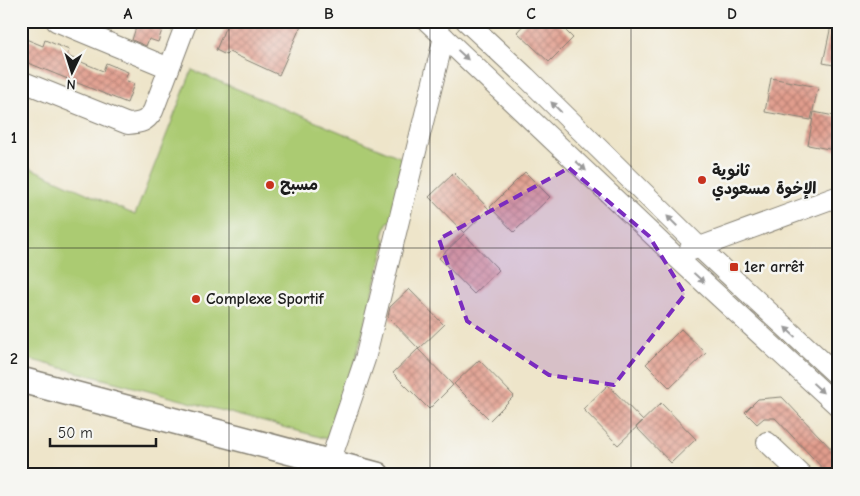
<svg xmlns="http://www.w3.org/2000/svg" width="860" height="496" font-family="'Comic Neue','Playpen Sans Arabic',sans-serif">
<defs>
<pattern id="building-cross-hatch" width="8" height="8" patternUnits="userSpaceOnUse" patternTransform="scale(1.25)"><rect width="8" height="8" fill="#e19d8d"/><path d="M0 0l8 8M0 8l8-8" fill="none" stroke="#b67f72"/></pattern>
</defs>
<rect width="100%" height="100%" fill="#f6f6f2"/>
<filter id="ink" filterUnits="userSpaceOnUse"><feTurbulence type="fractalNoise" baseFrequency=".02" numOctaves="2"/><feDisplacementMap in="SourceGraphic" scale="10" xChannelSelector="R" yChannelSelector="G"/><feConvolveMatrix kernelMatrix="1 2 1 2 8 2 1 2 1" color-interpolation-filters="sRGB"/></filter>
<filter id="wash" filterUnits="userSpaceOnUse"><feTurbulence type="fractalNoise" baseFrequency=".0096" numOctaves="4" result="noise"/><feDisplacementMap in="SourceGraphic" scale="20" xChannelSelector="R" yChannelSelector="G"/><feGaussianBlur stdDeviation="1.12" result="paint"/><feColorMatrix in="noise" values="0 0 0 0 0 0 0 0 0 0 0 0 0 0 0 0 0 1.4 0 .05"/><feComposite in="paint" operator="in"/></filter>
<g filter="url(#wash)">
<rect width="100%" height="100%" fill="#eee5ca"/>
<polygon fill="#abcb72" stroke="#647447" points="192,70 407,160 392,220 387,223 383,236 386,242 346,396 339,398 335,441 21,357 21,175 26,166 135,215"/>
<g id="blocks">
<g fill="url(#building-cross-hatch)">
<polygon points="138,21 165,21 158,42 149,39 146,46 132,40"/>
<polygon points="228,21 303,21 279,75 229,52 226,55 216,50"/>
<polygon points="527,21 556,21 573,38 549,62 517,32"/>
<polygon points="832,21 839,21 839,66 823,63"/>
<polygon points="21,37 43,46 45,40 69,50 67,56 103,71 106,63 128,72 125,80 134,84 127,103 21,60"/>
<polygon points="771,78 818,87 811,120 765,112"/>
<polygon points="814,112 839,117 839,151 808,145"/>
<polygon points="525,172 550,197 514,232 490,207"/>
<polygon points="454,173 489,209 464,233 429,197"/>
<polygon points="464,234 499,270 474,294 439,258"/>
<polygon points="409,289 444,325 419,349 388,317 390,307"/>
<polygon points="681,329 706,353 670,388 646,364"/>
<polygon points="418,349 453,385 429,409 393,373"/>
<polygon points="479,360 514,396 490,420 454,384"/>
<polygon points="608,385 643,421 618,445 583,409"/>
<polygon points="782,397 839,457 839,475 829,475 775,418 764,418 757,424 745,412 758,399"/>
<polygon points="661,403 696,439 671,463 636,427"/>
</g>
</g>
</g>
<g filter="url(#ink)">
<use href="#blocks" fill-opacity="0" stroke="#858073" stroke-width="1"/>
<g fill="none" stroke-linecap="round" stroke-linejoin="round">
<defs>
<g id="minor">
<polyline points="56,21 169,68"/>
<polyline points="427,21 675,256 839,407"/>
<polyline points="466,21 526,77 699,247 839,377"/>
<path d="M21 81 128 124C141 123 146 122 153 111L187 21"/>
<polyline points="689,251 839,196"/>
<polyline points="767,442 802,475"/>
<polyline points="330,462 365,359 444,37"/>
</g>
<polyline id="major" points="21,380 377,475"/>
</defs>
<use href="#minor" stroke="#858073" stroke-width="22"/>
<use href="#major" stroke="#858073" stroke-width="28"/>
<use href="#minor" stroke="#fff" stroke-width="20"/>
<use href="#major" stroke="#fff" stroke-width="25"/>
</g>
<defs><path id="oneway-solid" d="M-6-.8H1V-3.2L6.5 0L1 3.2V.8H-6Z" transform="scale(1.25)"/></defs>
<g fill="#999">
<use href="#oneway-solid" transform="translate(463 55) rotate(43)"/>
<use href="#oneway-solid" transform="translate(556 107) rotate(-135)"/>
<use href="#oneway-solid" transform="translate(581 166) rotate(43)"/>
<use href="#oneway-solid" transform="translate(672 221) rotate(-135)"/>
<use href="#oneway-solid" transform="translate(699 278) rotate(43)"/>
<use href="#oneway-solid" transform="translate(790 332) rotate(-137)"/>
<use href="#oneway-solid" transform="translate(818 388) rotate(43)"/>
</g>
</g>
<path fill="#7b2cbf" fill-opacity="0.2" stroke="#7b2cbf" stroke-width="4" stroke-dasharray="10 6" stroke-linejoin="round" d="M569 168 649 236 685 294 614 385 549 375 467 321 439 239Z"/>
<path fill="none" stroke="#1c1c1c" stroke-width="1" stroke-opacity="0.55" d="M229 21V475M430 21V475M631 21V475M21 248H839"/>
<g fill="#c8321e" stroke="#f6f6f2" stroke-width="2">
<circle cx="702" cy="180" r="5"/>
<circle cx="270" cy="185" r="5"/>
<rect x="729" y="262" width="10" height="10" rx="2.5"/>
<circle cx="196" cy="299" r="5"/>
</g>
<g text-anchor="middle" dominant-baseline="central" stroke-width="5" stroke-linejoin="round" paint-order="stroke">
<g font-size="16" font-weight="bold" fill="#1c1c1c" stroke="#f6f6f2" text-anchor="start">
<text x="712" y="171">ثانوية<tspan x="712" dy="18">الإخوة مسعودي</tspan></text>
<text x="280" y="185">مسبح</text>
<text x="744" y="267">1er arrêt</text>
<text x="206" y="299">Complexe Sportif</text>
</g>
</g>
<rect width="860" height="496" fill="none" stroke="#f6f6f2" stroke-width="55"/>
<g transform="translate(72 72) rotate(184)" stroke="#f6f6f2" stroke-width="4" paint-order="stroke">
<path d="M0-4L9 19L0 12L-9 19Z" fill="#1c1c1c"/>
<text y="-8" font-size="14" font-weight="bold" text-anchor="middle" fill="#1c1c1c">N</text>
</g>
<path d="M50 438v8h106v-8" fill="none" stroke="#1c1c1c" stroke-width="2.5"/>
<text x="58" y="438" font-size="15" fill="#1c1c1c" stroke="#f6f6f2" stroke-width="4" paint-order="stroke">50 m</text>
<rect x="28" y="28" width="804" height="440" fill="none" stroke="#1c1c1c" stroke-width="2"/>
<g font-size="16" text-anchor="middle" font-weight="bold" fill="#1c1c1c">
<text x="128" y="19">A</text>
<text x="329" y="19">B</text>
<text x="531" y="19">C</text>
<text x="732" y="19">D</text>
<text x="14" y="143">1</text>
<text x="14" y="364">2</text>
</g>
</svg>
